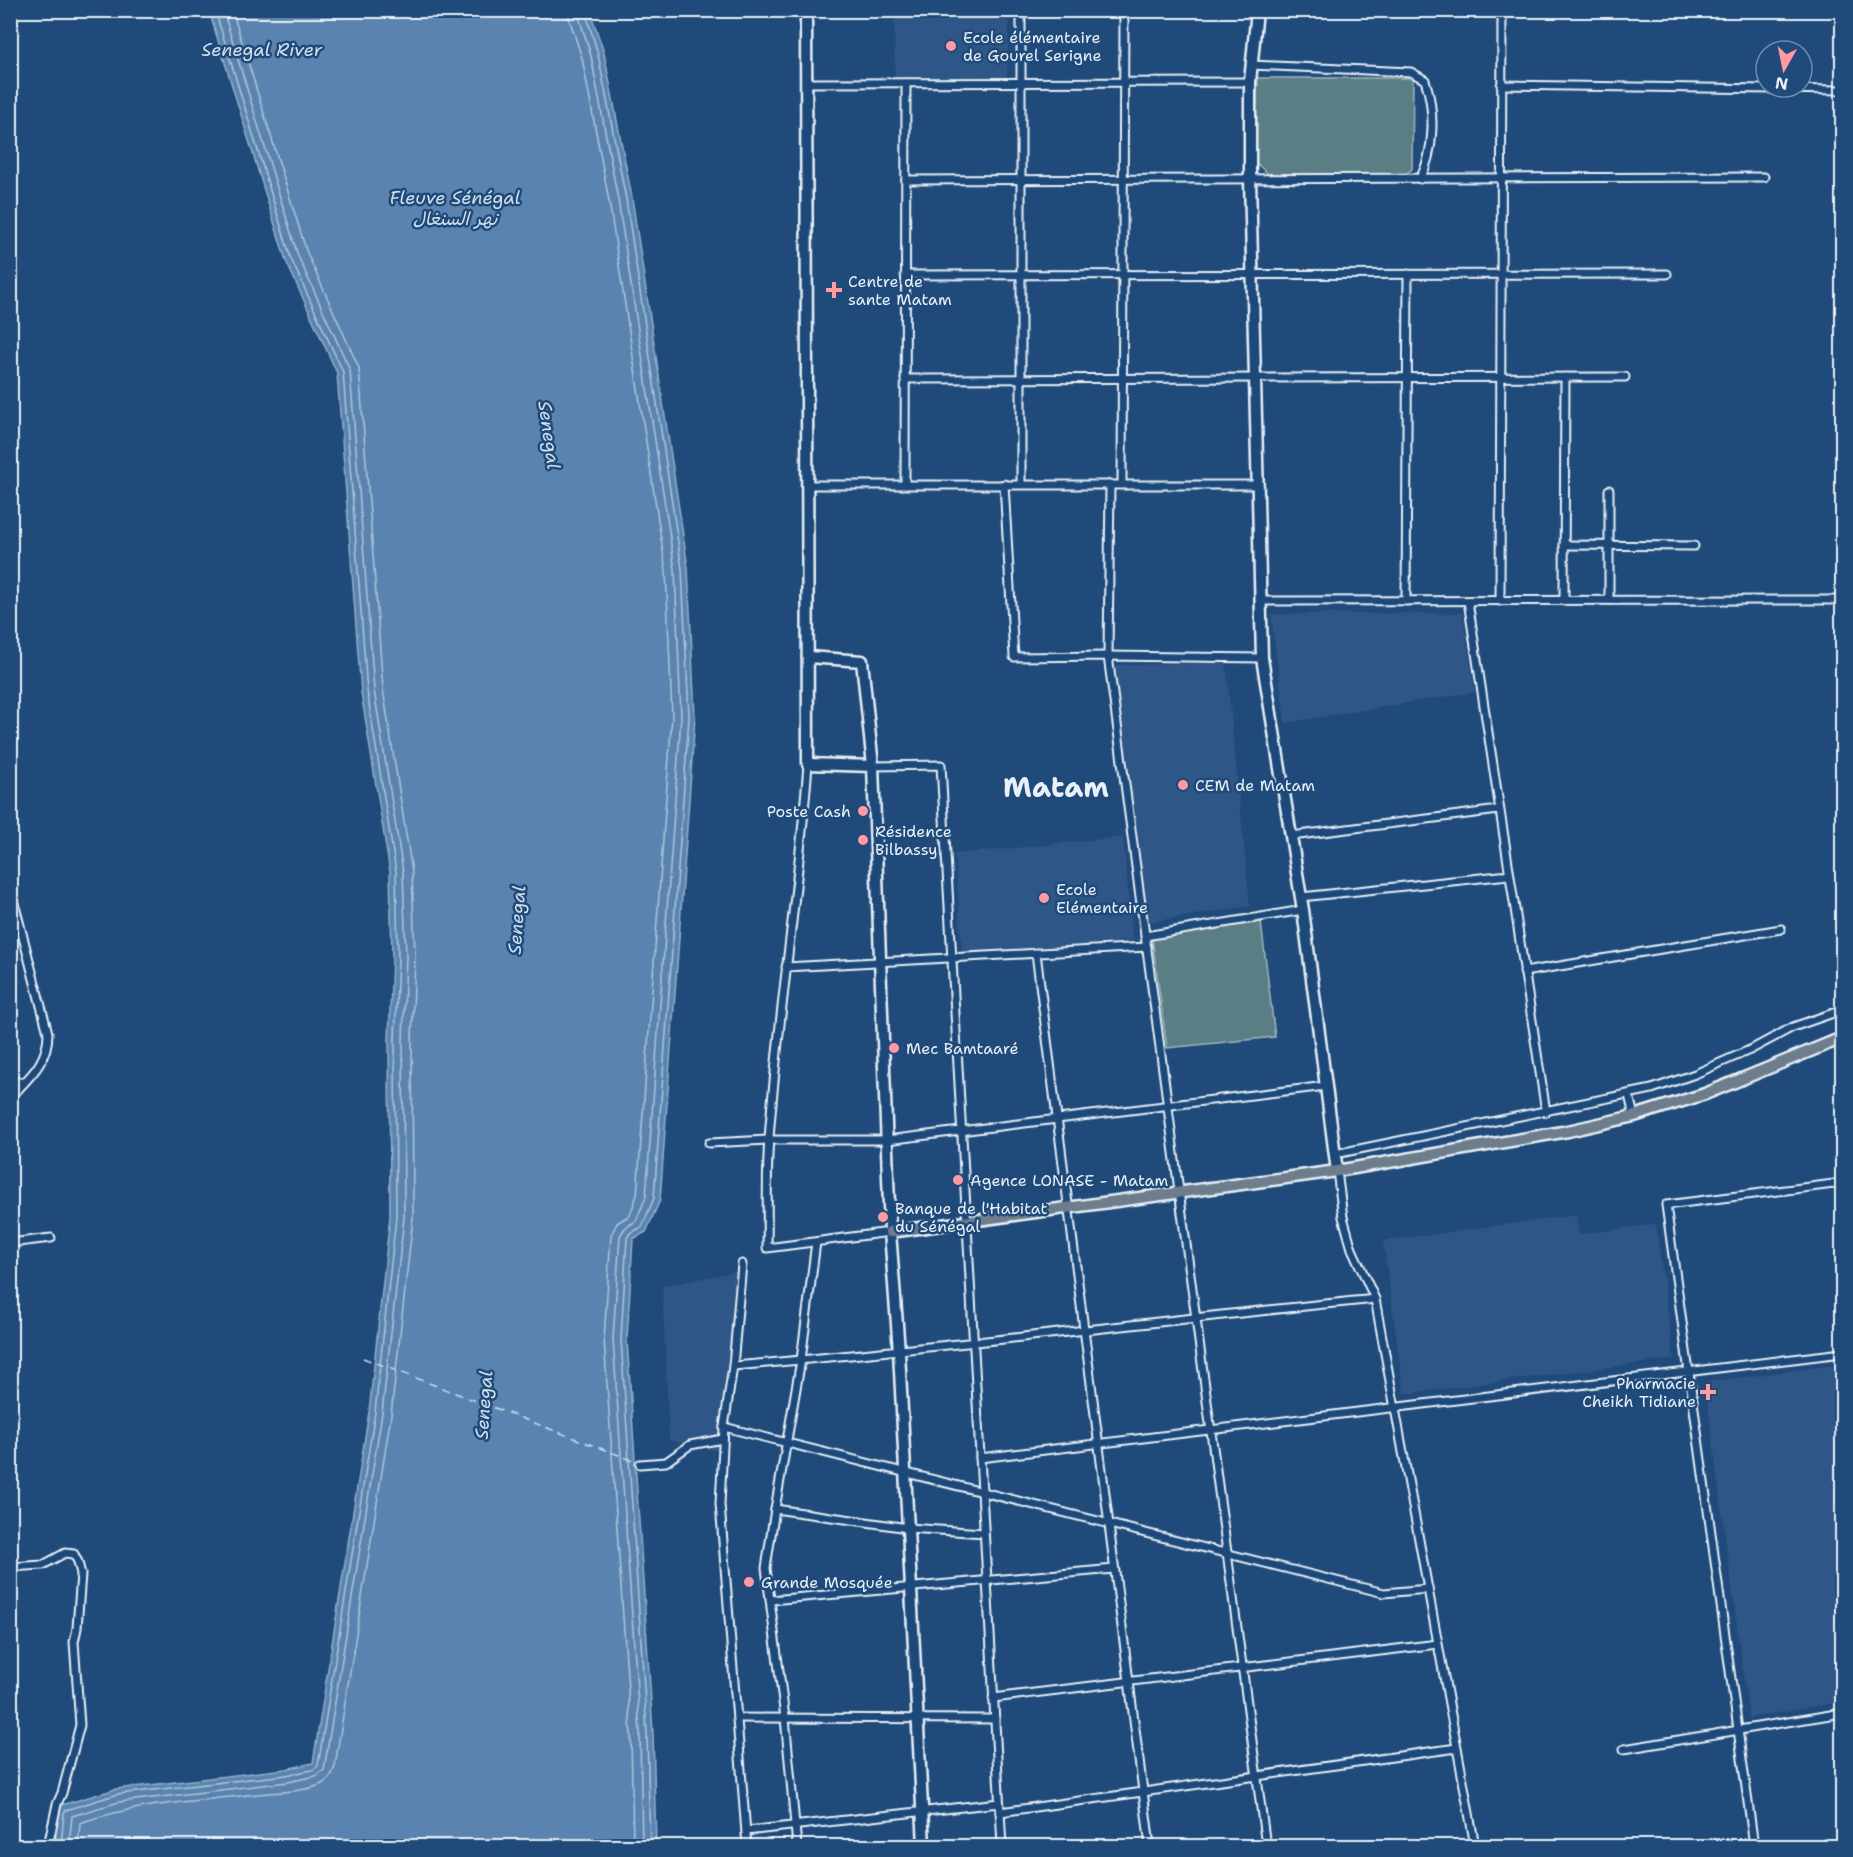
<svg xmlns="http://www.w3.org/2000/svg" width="1853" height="1857" font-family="'Shantell Sans','Playpen Sans Arabic',sans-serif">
<rect width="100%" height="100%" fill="#1f4a7a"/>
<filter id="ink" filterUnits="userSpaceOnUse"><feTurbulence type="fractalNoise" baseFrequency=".0167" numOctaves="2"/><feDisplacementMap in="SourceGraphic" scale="12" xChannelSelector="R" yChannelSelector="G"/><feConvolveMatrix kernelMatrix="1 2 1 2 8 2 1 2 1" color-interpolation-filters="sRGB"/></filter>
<g filter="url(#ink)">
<g fill="#2f5686">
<polygon points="894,11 1009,11 1007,81 895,81"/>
<polygon points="1462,613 1475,692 1285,723 1271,614"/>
<polygon points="1226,663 1250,906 1143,923 1115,665"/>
<polygon points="1123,837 1133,941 962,955 955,854"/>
<polygon points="1576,1215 1579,1234 1656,1224 1674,1359 1404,1394 1383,1241"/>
<polygon points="739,1271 718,1451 669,1440 662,1286"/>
<polygon points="1842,1364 1842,1702 1749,1718 1705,1382"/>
</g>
<g fill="#5a7e83" stroke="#a1b8be" stroke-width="1.5">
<polygon points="1258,78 1413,78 1412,169 1406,174 1268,174 1254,161"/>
<polygon points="1261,922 1275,1037 1167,1048 1152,938"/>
</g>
<polygon fill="#5a84af" stroke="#93b0cc" stroke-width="1.5" points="209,11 590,11 604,53 632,198 688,568 695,717 660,1200 646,1232 633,1239 627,1339 653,1732 656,1846 55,1846 58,1806 116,1789 286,1769 313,1763 369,1412 390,1216 389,1040 392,957 390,872 361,692 337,373 286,261"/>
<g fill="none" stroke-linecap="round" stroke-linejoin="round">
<g stroke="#afc5db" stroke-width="1.5">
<polyline points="568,10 569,18 582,58 609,201 666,571 672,716 637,1195 630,1215 617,1223 611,1235 604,1339 631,1733 633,1846"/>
<polyline points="577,10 591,56 618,200 675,570 681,717 646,1197 636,1221 625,1228 620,1236 613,1339 640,1733 642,1846"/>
<polyline points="585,10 598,54 626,199 682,569 689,717 654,1198 642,1227 630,1233 627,1238 621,1339 647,1733 650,1846"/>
<polyline points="61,1846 64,1813 66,1810 118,1794 286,1775 313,1770 318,1766 375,1412 396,1217 395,1040 398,957 396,872 367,691 343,372 291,259 215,10"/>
<polyline points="69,1846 72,1816 119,1802 288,1782 316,1776 324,1770 382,1413 404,1218 403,1040 406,957 403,872 374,690 350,370 298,256 223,10"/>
<path d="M78 1846 80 1823C136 1803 199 1801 258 1794 277 1792 305 1792 322 1784 329 1780 333 1774 335 1766L391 1415 413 1218 412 1040 415 957 412 872 383 689 359 368 307 253 232 10"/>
</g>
<polyline stroke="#d3e1ed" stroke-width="1.5" stroke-dasharray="8 6" stroke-linecap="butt" points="363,1358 637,1462"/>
<defs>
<g id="street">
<polyline points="1021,10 1021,484"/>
<path d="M1251 65 1411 72 1425 80C1435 109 1435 151 1420 179"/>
<polyline points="806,83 1250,82"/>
<polyline points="1501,85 1842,90"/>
<polyline points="906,180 1764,177"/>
<polyline points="905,275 1667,274"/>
<polyline points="905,379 1625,377"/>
<polyline points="905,484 906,83"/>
<polyline points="1004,484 1014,657 1108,656 1262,658"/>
<polyline points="1110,484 1108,656 1266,1846"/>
<polyline points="1122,484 1124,10"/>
<polyline points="808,485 1259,485"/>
<polyline points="1609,490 1609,600"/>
<polyline points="1564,545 1694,546"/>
<polyline points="1564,600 1565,377"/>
<polyline points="1261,601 1842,600"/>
<polyline points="1406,601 1408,274"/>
<polyline points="1468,601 1546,1112"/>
<polyline points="1500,601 1502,10"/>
<path d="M808 764C799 889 778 1013 769 1139 766 1175 768 1212 767 1248L890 1232"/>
<polyline points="873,766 941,765 1002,1846"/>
<polyline points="1291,836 1499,810"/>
<path d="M10 887 48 1033C48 1063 29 1077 10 1098"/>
<polyline points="1301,897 1509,875"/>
<polyline points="1145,936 1303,910"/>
<polyline points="1036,953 1150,1846"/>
<polyline points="786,967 1147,947"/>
<polyline points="1524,972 1781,929"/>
<polyline points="10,1080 24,1083"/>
<polyline points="1629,1095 1634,1116"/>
<polyline points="709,1143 768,1140 887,1140 1326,1086"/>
<polyline points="1335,1154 1652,1089 1695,1074 1752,1049 1793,1027 1842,1010"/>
<polyline points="1337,1171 1343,1217 1352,1249 1375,1299 1475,1846"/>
<polyline points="10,1243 51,1238"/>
<polyline points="742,1264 733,1366 724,1427 720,1504 747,1846"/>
<path d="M733 1366C947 1348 1161 1320 1375 1299"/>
<polyline points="724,1427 1384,1593 1428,1589"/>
<polyline points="980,1458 1842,1353"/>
<polyline points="640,1464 666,1462 690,1445 723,1439"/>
<polyline points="775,1509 908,1528 984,1533"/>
<polyline points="10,1567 43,1565 65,1553 74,1554 78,1562 81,1574 77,1628 74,1642 80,1725 62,1793 57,1804 48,1846"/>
<polyline points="771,1600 1114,1569"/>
<polyline points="993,1698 1438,1644"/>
<polyline points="737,1718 995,1719"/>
<polyline points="1624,1749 1842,1713"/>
<polyline points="1000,1812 1457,1748"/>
<polyline points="746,1831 999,1803"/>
<polyline points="797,1846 785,1718 766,1568 775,1509 801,1360 816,1242"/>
<polyline points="1754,1846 1666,1205 1842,1183"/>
</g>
<g id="secondary">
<polyline points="806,10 808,764 873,766 890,1232 899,1351 924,1846"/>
<polyline points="1257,10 1250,82 1250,179 1262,658 1303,910 1337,1171"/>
<polyline points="808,657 862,661 873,766"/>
</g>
<polyline id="primary" points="890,1232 1337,1171 1568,1131 1634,1116 1705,1094 1842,1038"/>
</defs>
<use href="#street" stroke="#e8f1f8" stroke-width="11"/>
<use href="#secondary" stroke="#e8f1f8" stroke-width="15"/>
<use href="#primary" stroke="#e8f1f8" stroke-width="15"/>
<use href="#street" stroke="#1f4a7a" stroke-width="7"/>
<use href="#secondary" stroke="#1f4a7a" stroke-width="10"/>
<use href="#primary" stroke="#6d7d8c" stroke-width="10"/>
</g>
</g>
<g fill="#ff9aa2" stroke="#1f4a7a" stroke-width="2">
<circle cx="951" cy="46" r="6"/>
<path d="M831 281h6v6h6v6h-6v6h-6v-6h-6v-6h6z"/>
<circle cx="1183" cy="785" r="6"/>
<circle cx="863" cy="811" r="6"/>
<circle cx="863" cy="840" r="6"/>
<circle cx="1044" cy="898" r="6"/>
<circle cx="894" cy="1048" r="6"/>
<circle cx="958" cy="1180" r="6"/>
<circle cx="883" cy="1217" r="6"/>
<path d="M1705 1383h6v6h6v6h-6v6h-6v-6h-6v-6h6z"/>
<circle cx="749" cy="1582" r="6"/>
</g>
<g text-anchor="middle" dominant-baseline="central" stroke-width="5" stroke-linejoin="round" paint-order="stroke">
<g font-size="16" fill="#e8f1f8" stroke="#1f4a7a" text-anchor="start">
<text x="963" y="37">Ecole élémentaire<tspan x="963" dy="18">de Gourel Serigne</tspan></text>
<text x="848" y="281">Centre de<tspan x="848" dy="18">sante Matam</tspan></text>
<text x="1195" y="785">CEM de Matam</text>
<text x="851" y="811" text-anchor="end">Poste Cash</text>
<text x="875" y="831">Résidence<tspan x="875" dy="18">Bilbassy</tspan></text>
<text x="1056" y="889">Ecole<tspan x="1056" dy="18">Elémentaire</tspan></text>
<text x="906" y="1048">Mec Bamtaaré</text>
<text x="970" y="1180">Agence LONASE - Matam</text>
<text x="895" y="1208">Banque de l'Habitat<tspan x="895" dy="18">du Sénégal</tspan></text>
<text x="1696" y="1383" text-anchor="end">Pharmacie<tspan x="1696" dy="18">Cheikh Tidiane</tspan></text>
<text x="761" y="1582">Grande Mosquée</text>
</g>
<g font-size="18" font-style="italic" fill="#d3e1ed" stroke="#1f4a7a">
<text x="262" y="50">Senegal River</text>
<text x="455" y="198">Fleuve Sénégal<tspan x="455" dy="21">نهر السنغال</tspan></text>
<text transform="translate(549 435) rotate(82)">Senegal</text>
<text transform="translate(517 920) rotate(-86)">Senegal</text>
<text transform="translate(484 1405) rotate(-86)">Senegal</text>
</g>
<g font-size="28" font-weight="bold" fill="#e8f1f8" stroke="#1f4a7a">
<text x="1056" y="787">Matam</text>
</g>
</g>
<rect width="1853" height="1857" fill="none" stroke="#1f4a7a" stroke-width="36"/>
<rect x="18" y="18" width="1817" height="1821" fill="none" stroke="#e8f1f8" stroke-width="2" filter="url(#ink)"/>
<g transform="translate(1784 69) rotate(189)"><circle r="28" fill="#1f4a7a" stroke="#6f8dac" stroke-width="1.5"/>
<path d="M0-4.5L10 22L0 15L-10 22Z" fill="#ff9aa2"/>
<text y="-9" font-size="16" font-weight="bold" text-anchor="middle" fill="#e8f1f8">N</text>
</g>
</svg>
